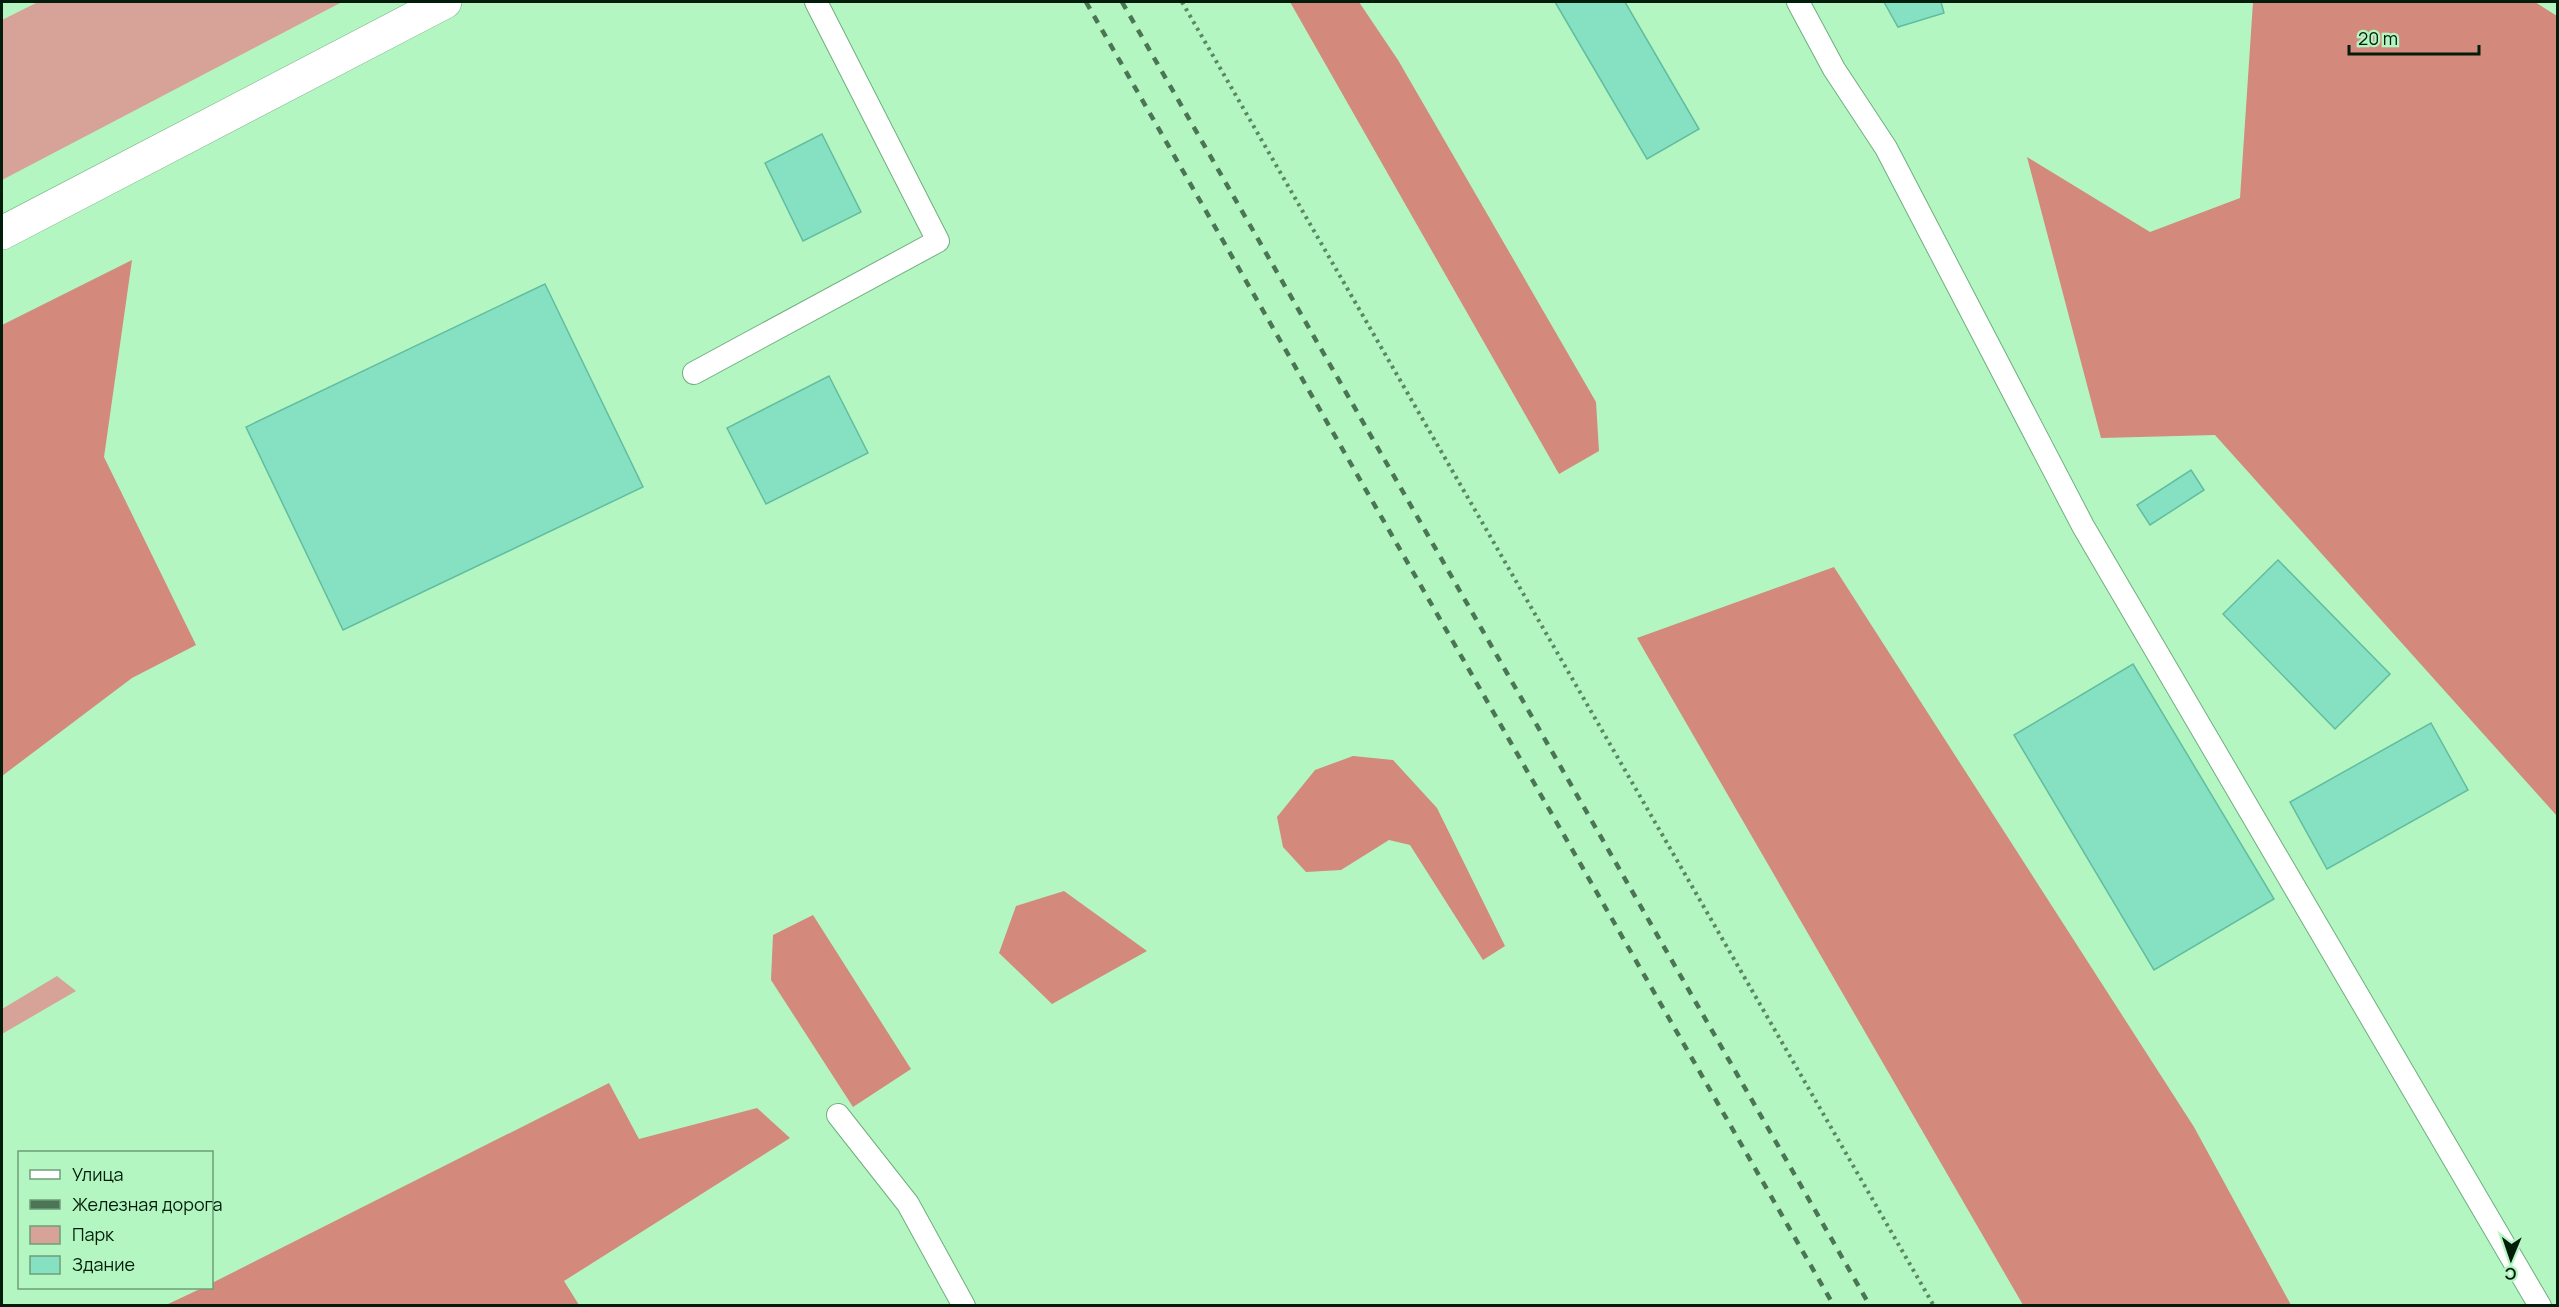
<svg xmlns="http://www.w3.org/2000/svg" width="2559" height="1307" font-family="Manrope,sans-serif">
<rect width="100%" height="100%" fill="#b4f6c1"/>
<g fill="#d7a399">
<polygon points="38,2 342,2 2,180 2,20"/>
<polygon points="57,976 76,991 2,1034 2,1009"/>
</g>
<g fill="#d3897c">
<polygon points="1290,2 1359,2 1398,60 1596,402 1599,451 1559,474"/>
<polygon points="2253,2 2535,2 2557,16 2557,816 2215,435 2101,438 2027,157 2150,232 2240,198"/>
<polygon points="132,260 104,457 196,645 132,678 2,776 2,325"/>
<polygon points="1834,567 2194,1127 2291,1305 2023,1305 1637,638"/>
<polygon points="1353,756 1393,760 1437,808 1505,946 1483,960 1410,845 1389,840 1341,870 1306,872 1283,847 1277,817 1315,770"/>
<polygon points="1064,891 1147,951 1052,1004 999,953 1016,906"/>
<polygon points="813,915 911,1069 853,1107 771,980 773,935"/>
<polygon points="609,1083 639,1139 757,1108 790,1138 564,1281 579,1305 166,1305 202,1288 212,1288 212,1283"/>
</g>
<g fill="#86e1c2" stroke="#62bda0" stroke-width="1.5">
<polygon points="1555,2 1625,2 1699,129 1647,159"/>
<polygon points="1884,2 1941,2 1944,13 1898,27"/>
<polygon points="822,134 861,212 803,241 765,163"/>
<polygon points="545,284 643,487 343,630 246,427"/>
<polygon points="829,376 868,453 766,504 727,428"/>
<polygon points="2191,470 2204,490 2150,525 2137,505"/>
<polygon points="2278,560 2390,674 2335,729 2223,614"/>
<polygon points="2133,664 2274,899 2154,970 2014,735"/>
<polygon points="2431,723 2468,790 2327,869 2290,802"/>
</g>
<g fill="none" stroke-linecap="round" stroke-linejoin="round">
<defs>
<g id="lane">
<polyline points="1798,2 1834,69 1886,148 2083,526 2540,1306"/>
<polyline points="694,373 938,241 816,2"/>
<polyline points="838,1115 908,1204 964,1306"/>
</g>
<polyline id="secondary" points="2,233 445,2"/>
</defs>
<use href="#lane" stroke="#6faf7e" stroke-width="24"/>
<use href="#secondary" stroke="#6faf7e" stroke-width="34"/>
<polyline stroke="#5a8865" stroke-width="4" stroke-dasharray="3 4.5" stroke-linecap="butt" points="1182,2 1934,1306"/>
<use href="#lane" stroke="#fff" stroke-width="22"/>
<use href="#secondary" stroke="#fff" stroke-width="33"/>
<g stroke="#4b7555" stroke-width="4.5" stroke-dasharray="8 8" stroke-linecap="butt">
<polyline points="1086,2 1834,1306"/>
<polyline points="1122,2 1870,1306"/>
</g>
</g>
<rect width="2559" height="1307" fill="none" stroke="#031d0b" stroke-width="6"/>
<rect x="18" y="1151" width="195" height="138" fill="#b4f6c1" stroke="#6d9f78" stroke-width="1.5"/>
<rect x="30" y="1170" width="30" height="9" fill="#ffffff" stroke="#6d9f78" stroke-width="1.5"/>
<text x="72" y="1181" font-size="18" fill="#031d0b">Улица</text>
<rect x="30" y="1200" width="30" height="9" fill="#4b7555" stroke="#6d9f78" stroke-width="1.5"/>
<text x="72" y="1211" font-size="18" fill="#031d0b">Железная дорога</text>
<rect x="30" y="1226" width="30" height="18" fill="#d7a399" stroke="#6d9f78" stroke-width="1.5"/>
<text x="72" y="1241" font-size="18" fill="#031d0b">Парк</text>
<rect x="30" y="1256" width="30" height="18" fill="#86e1c2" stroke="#6d9f78" stroke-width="1.5"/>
<text x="72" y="1271" font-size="18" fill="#031d0b">Здание</text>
<g transform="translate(2511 1259) rotate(182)" stroke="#b4f6c1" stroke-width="4.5" paint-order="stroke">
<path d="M0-4.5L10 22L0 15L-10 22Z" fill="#031d0b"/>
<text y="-9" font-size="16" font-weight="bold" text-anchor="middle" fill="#031d0b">С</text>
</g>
<path d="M2349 45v9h130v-9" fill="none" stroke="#031d0b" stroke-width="3"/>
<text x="2358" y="45" font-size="18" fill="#031d0b" stroke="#b4f6c1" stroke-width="4.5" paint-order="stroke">20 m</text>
</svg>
